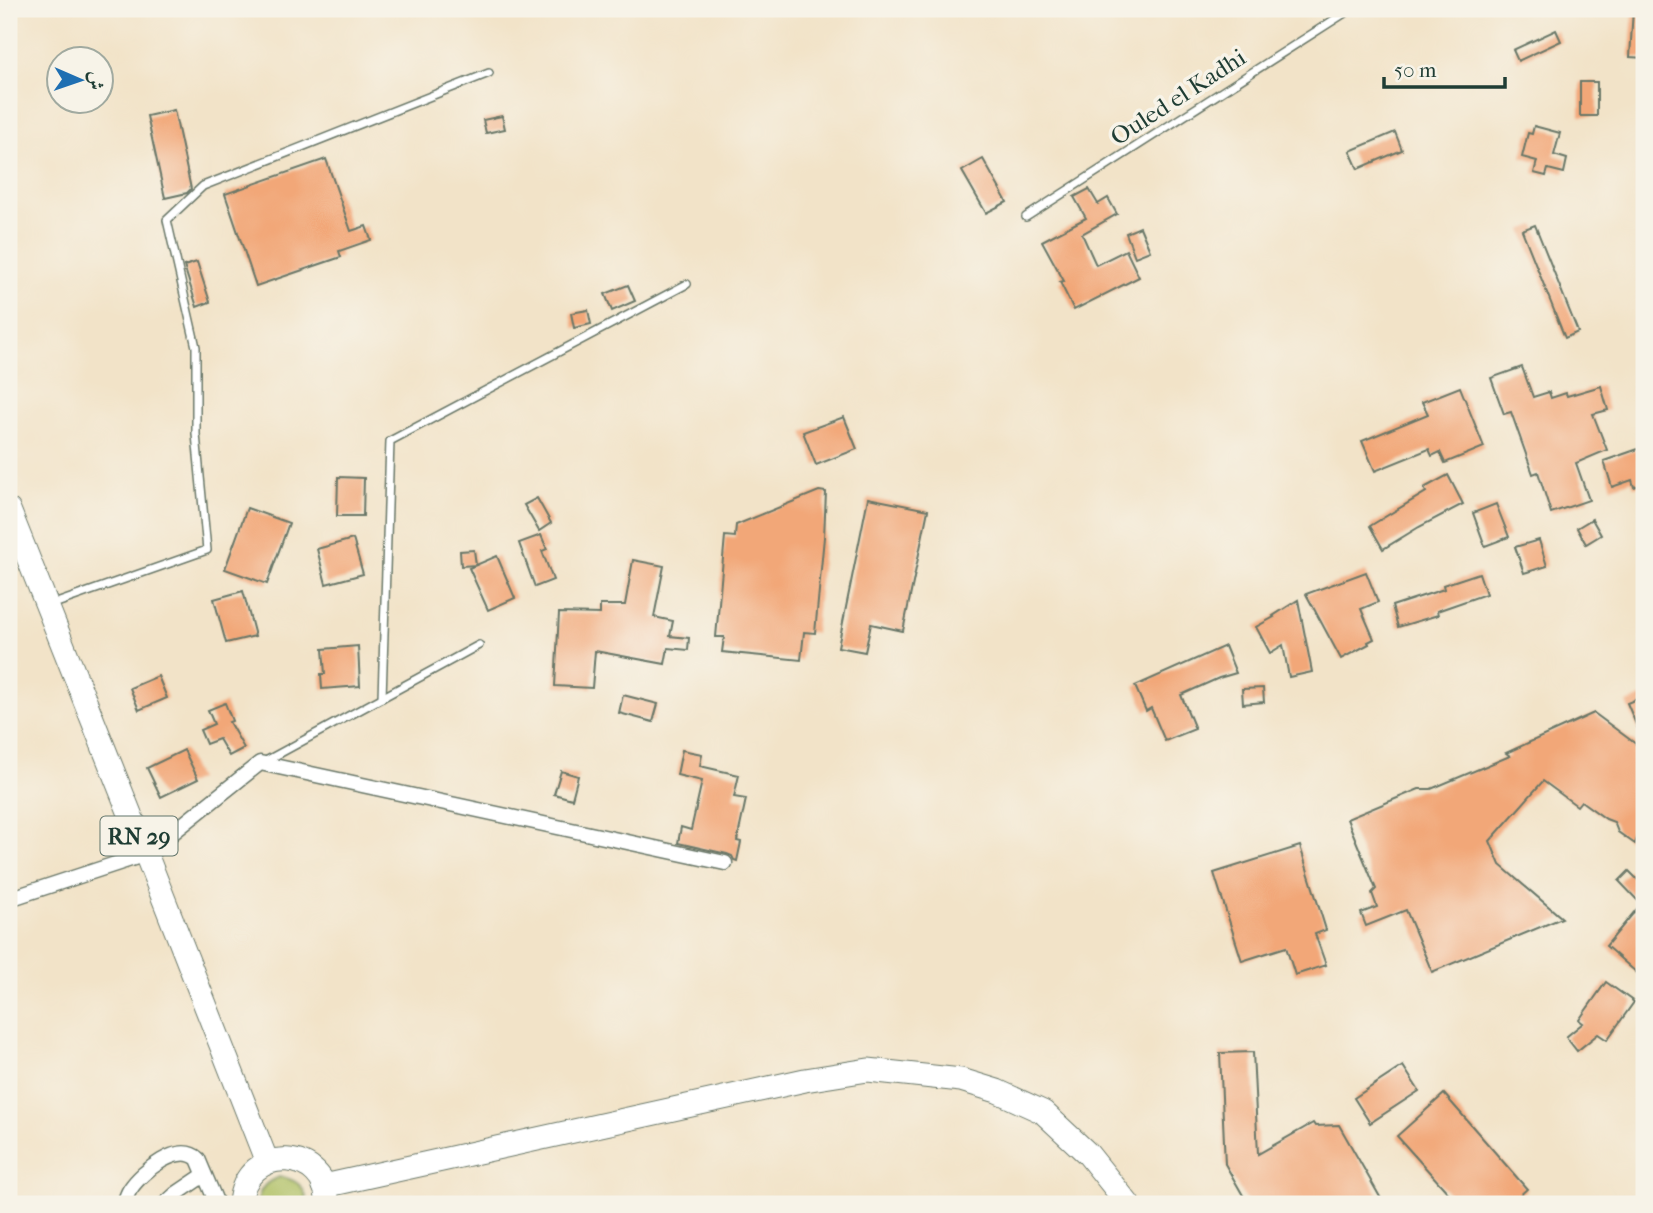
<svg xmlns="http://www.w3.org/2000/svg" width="1653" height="1213" font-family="'IM FELL French Canon',Amiri,serif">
<rect width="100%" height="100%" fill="#f7f3e8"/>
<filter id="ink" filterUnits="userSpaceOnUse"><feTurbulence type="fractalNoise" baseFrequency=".0143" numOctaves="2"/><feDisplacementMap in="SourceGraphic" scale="14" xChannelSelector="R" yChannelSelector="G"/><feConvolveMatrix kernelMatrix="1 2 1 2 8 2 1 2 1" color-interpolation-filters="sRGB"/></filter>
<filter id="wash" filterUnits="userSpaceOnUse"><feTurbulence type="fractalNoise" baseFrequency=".00686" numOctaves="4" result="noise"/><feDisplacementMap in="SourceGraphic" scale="28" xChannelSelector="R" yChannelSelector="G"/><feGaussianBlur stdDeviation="1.57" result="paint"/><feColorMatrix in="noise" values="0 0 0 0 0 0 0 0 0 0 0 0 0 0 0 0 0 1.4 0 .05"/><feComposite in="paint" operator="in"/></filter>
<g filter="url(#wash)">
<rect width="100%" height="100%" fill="#f2e3c8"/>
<path fill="#afc063" stroke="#677e4c" stroke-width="2" d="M280 1177C297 1179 306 1187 307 1204H258C258 1190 266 1181 280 1177Z"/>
<g id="blocks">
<g fill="#f2a778">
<polygon points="1633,9 1644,9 1644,58 1630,57"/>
<polygon points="1556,30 1561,41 1518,61 1513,50"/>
<rect x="1580" y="82" width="17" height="34"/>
<polygon points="174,110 191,189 187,193 165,198 147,116"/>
<polygon points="502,116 505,129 486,133 483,120"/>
<polygon points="1534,126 1560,133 1554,155 1567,159 1564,173 1548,169 1546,176 1534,173 1537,161 1522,157 1528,133 1532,134"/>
<polygon points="1395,132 1402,150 1358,169 1350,151"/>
<polygon points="326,159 351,231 366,226 371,240 339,251 341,257 256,286 225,194"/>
<polygon points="983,159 1007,202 986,213 962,171"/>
<polygon points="1089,189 1098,204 1108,198 1117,214 1082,234 1096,265 1126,250 1139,277 1074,310 1060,282 1064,281 1042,241 1086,218 1074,197"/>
<polygon points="1535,225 1578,332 1565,338 1522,230"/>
<polygon points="1140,227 1150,251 1135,257 1126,233"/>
<polygon points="197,262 210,302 197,307 184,266"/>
<polygon points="628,285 635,301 612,311 605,294"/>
<polygon points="588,310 591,324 574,328 571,313"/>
<polygon points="1522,367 1533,397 1549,392 1551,398 1566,393 1567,396 1601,386 1608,410 1593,414 1607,450 1576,463 1589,500 1551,513 1538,472 1533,474 1511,412 1504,414 1491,378"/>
<polygon points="1460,387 1484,447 1445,463 1440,452 1432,456 1429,449 1375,471 1362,441 1428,414 1422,402"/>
<polygon points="844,417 857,449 816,465 803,432"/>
<polygon points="1644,447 1644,484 1634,487 1632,480 1612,487 1604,461"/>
<polygon points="1448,475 1463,504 1419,527 1383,549 1370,526 1426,492 1424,488"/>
<polygon points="338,477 364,478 363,516 337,516"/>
<polygon points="819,491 826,492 824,537 815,633 804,632 801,660 722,652 724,637 716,637 725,536 735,537 736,525"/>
<polygon points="537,498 551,523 539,531 524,505"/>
<polygon points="868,498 928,510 903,631 871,624 865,652 838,647"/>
<polygon points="1496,504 1509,537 1485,546 1473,513"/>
<polygon points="247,508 289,523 267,584 225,569"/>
<polygon points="1592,519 1601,535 1586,544 1577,528"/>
<polygon points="541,535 547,549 542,551 553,580 535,587 519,543"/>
<polygon points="353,539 363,574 326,584 317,549"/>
<polygon points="1539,540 1547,566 1524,573 1515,547"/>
<polygon points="474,550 476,565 461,566 460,551"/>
<polygon points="497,556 515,598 488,610 469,568"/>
<polygon points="633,560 664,566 654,617 673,621 670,636 689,638 688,650 668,648 665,664 595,651 592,688 555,686 559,613 600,614 600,605 625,605"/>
<polygon points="1366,572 1378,602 1361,609 1374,639 1368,642 1369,644 1341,659 1306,594"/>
<polygon points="1479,573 1486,594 1437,611 1438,615 1398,627 1392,606 1444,589 1443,585"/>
<polygon points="243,591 255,636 226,643 214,599"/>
<polygon points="1298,600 1312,672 1289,677 1283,645 1270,653 1256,627 1274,617 1273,616"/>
<polygon points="358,646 360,686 322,689 321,674 325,674 323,649"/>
<polygon points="1225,646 1236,673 1219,678 1181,695 1195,729 1165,741 1151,708 1146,711 1135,686"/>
<polygon points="158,676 167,698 139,710 130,688"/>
<polygon points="1263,688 1264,702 1243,704 1242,689"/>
<polygon points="623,695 658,704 653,722 619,713"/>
<polygon points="1644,696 1644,743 1627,703"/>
<polygon points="225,703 232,721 229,722 244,748 229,756 219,739 206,744 200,730 214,724 208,710"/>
<polygon points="1594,713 1644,750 1644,831 1640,830 1635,844 1618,832 1614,822 1606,819 1581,801 1577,806 1543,781 1490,841 1500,865 1562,918 1432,972 1406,910 1366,926 1361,913 1377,907 1372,893 1376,889 1347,819 1419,789 1431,789 1510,756 1506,753"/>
<polygon points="184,750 198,779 161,797 147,768"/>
<polygon points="682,750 702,754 700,766 739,775 734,797 746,799 737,841 741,842 737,861 734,860 732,856 727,854 678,843 681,827 691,830 702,781 677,775"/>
<polygon points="561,771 578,776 572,799 554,794"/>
<polygon points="1300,846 1326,930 1315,934 1326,965 1295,975 1286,947 1242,961 1214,873"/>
<polygon points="1629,871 1644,886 1644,979 1606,946 1641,904 1619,881"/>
<polygon points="1606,982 1634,1002 1607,1040 1598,1034 1577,1051 1566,1037 1583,1023 1579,1020"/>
<polygon points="1253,1052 1258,1154 1313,1123 1315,1126 1339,1125 1384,1204 1248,1204 1225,1164 1220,1053"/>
<polygon points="1403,1066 1419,1091 1370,1123 1354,1098"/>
<polygon points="1444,1094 1527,1189 1510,1204 1458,1204 1397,1136"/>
</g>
</g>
</g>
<g filter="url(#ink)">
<use href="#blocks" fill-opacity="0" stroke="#697768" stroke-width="2"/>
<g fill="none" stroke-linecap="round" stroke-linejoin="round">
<defs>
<g id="service">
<polyline points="1026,217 1351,9"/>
<polyline points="51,605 207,550 196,434 196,347 167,220 203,186 489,73"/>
<polyline points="382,698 390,441 687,284"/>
<polyline points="262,763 479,645"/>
</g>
<g id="minor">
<polyline points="9,899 146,854 260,763 725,863"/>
<path d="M124 1204C126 1199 127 1193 131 1188 142 1172 179 1141 198 1159L217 1204"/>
<polyline points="165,1204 176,1194 204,1175"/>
</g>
<g id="primary">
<polyline points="9,510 146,854 267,1162"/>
<polyline points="324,1186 805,1080 868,1070 961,1080 997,1091 1043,1112 1088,1154 1128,1204"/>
<path d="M240 1204C245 1140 330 1150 327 1204"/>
</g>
</defs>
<use href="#service" stroke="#697768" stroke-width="10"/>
<use href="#minor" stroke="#697768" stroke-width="17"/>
<use href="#primary" stroke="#697768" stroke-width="25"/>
<use href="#service" stroke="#fff" stroke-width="7"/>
<use href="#minor" stroke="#fff" stroke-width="14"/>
<use href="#primary" stroke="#fff" stroke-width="23"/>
</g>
</g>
<g text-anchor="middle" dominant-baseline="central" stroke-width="7" stroke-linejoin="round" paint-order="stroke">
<rect fill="#f7f3e8" stroke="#60746a" stroke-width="2" x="100.5" y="816.5" width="77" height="39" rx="5"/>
<g font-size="23" font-weight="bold" fill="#1f3d34">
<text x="139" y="836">RN 29</text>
</g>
<g font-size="24" fill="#1f3d34" stroke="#f7f3e8">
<text transform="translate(1178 97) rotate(-33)">Ouled el Kadhi</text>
</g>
</g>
<rect width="1653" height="1213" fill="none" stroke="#f7f3e8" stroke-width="35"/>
<g transform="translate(80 80) rotate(92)"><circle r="33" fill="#f7f3e8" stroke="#a1aaa0" stroke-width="2"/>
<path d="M0-5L12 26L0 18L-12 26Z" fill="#1f6fb2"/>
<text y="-10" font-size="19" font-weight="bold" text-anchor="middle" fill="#1f3d34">ش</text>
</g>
<path d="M1384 77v10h121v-10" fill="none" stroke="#1f3d34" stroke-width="3.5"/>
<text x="1394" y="77" font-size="21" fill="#1f3d34" stroke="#f7f3e8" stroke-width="5" paint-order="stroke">50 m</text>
</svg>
